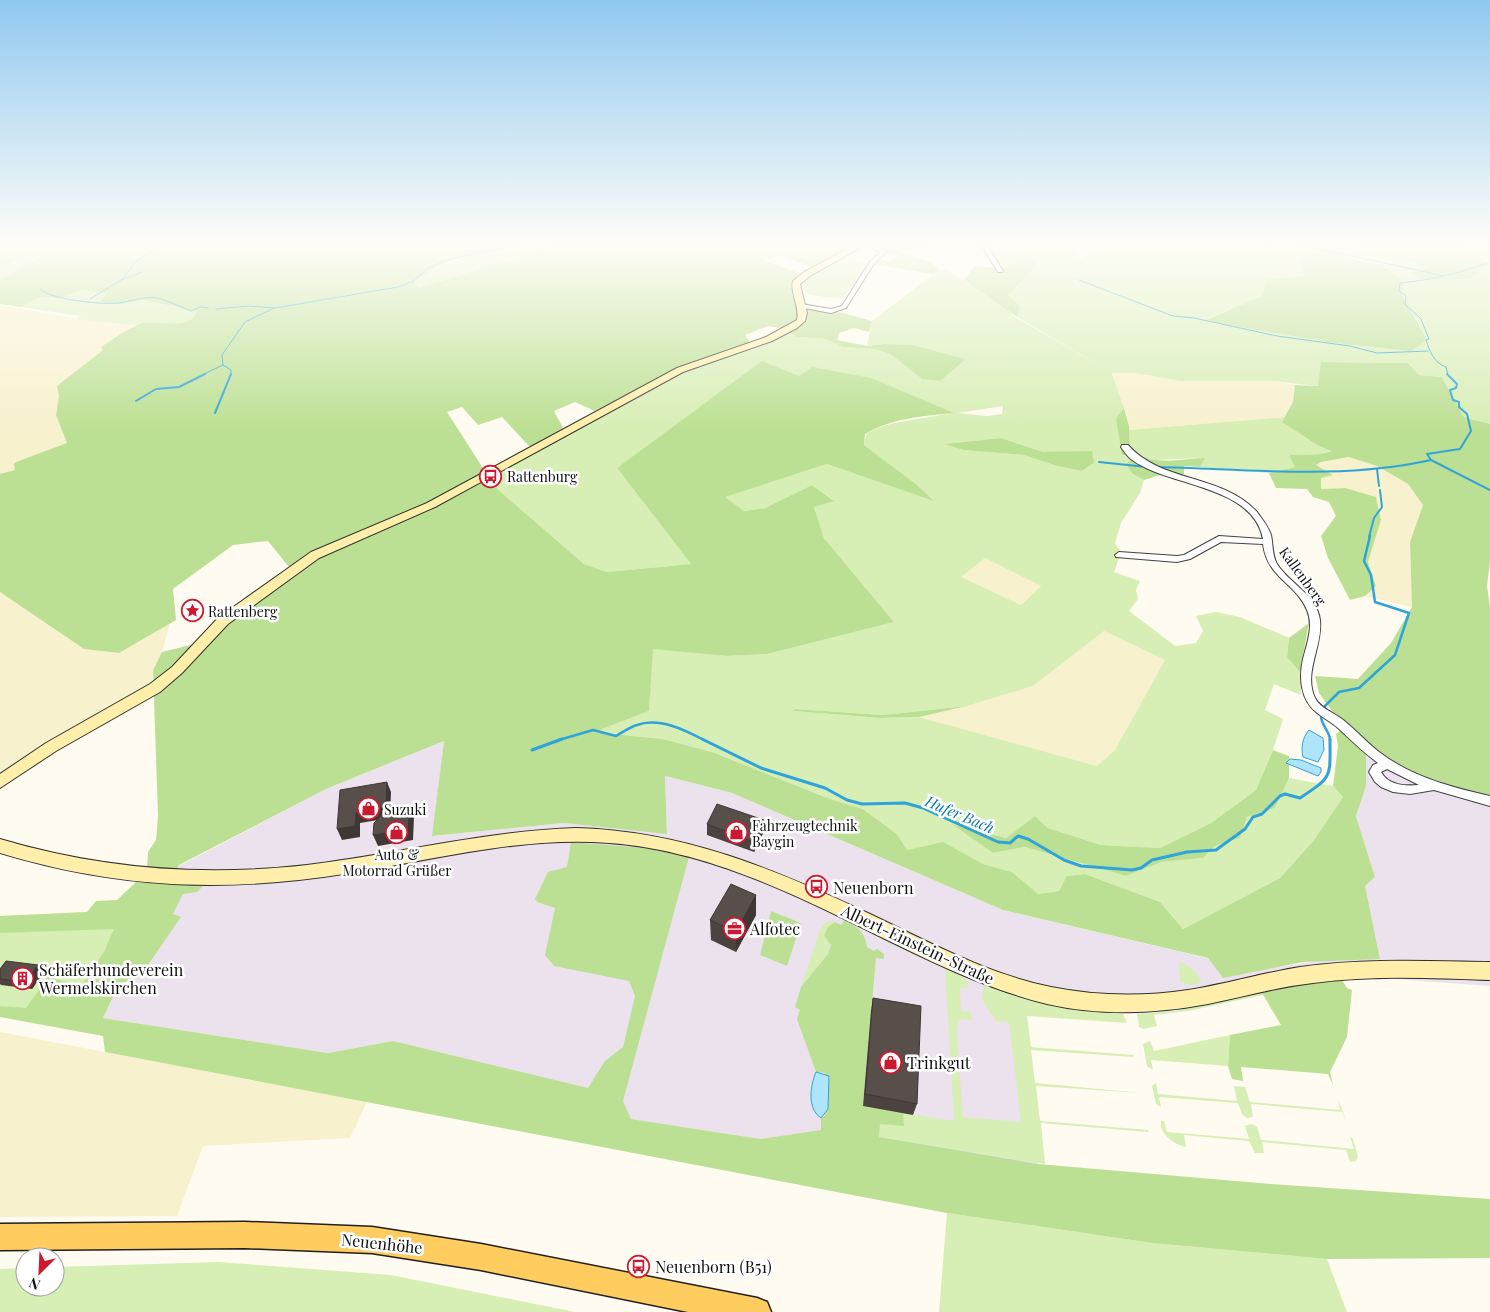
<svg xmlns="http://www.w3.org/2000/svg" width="1490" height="1312" font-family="'Playfair Display',serif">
<rect width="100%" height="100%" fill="#fffbf0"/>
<polygon fill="#ece2ee" points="444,741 433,836 564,823 667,833 665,776 732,793 1003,910 1257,970 1332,959 1380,958 1364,886 1375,877 1356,816 1366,786 1366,755 1457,789 1490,797 1490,986 1394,979 1342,980 1301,985 1195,1008 1137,1014 1083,1011 1018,997 1038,1164 821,1131 761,1139 631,1119 623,1102 393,1041 328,1053 103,1018 179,866 326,789"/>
<g fill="#f8f1cd">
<polygon points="0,305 74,318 141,324 114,337 112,342 101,347 103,350 57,386 59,396 56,415 67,443 16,462 15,470 0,474"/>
<polygon points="1112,373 1135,373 1181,381 1273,381 1295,385 1293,402 1285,417 1129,430 1127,416"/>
<polygon points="1349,457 1377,466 1408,484 1423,505 1410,542 1412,607 1365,596 1376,586 1368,562 1381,520 1345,488 1321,489 1321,478 1332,474 1315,465 1321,462"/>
<polygon points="985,558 1041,586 1021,605 960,577"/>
<polygon points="0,592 84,649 119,653 170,623 162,652 153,670 152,687 0,778"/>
<polygon points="1104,631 1165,660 1115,750 1097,766 919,717 967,706 1033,686"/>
<polygon points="0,1032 105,1052 367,1102 350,1138 203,1146 177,1216 0,1217"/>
</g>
<g fill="#d7eeb5" fill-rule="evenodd">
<polygon points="517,245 561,245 418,288 414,281 451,259"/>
<path d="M1028 245 1071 249 1081 259 1099 245H1360L1372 253 1428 266 1412 273 1425 280 1488 265 1455 245H1490V424L1464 417 1442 377 1419 375 1408 363 1322 362 1318 386 1273 381H1181L1135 373H1112L1124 408 1116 418 1130 449 1129 430 1285 417 1282 422 1317 445 1333 450 1320 454 1289 455 1296 467 1269 473 1200 467 1205 458 1155 460 1140 458 1133 474 1144 480 1140 493 1121 523 1115 543 1121 552 1114 572 1140 581 1136 590 1138 599 1129 611 1175 646 1196 643 1203 631 1196 616 1216 612 1240 617 1289 638 1287 656 1300 672 1301 695 1274 684 1265 710 1283 719 1273 750 1256 790 1211 823 1160 848 1101 845 1048 828 1035 816 1006 838 954 824 993 853 1025 847 1126 876 1162 862 1203 858 1215 846 1240 838 1247 817 1275 808 1289 778 1333 786 1343 797 1314 840 1280 878 1183 929 1160 902 1085 874 1068 876 1059 891 1037 894 1012 872 983 864 943 843 907 850 897 834 863 809 830 799 712 752 663 739 593 732 649 711 652 648 726 656 767 654 894 622 824 538 814 507 833 500 812 485 765 508 744 511 724 497 827 464 933 500 916 484 864 445 866 434C893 418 924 421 953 412L799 376 617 468 691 564 607 572 584 564 495 487 487 472 595 411 684 365 772 336 784 329 797 337 826 339 843 347 874 349 890 354 922 379 940 381 965 359C932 350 901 341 867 346L872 321 939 270 946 269 963 280 1000 304 1015 317 1109 371 1017 317 1020 306 1007 295 1037 263 1014 256 1019 264 1001 268 989 252ZM1296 253 1401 293 1427 340 1205 320 1261 296 1268 279 1305 276ZM1003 406 1002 414 987 416 958 413ZM1001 438 1043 452 1094 463 1082 471 1057 466 1024 455 963 450 945 444ZM985 558 1041 586 1021 605 961 577ZM1104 631 1165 660 1115 750 1097 766 919 717 880 718 793 711 795 709 883 715 967 706 1033 686Z"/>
<polygon points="43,248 55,250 0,280 0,268"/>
<polygon points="841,258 868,264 843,299 810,295 799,287 802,280"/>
<path d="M83 290 107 294 101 301 121 304 142 300 197 311C195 316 190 322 183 323 155 329 106 322 77 319L80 316 21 307 41 297 60 298Z"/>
<polygon points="137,910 86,1015 0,1016 0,916"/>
<polygon points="828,921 835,922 833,926 828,954 801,987 821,927"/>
<path d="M1179 962C1186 962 1201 975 1201 983L1190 985 1180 982Z"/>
<polygon points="945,969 965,978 969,987 960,988 961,1011 971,1012 972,1020 958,1019 958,1026 956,1026 963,1117 1021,1122 1009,1022 994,1021 994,1015 991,1015 982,999 984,985 1053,1006 1123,1014 1127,1023 1027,1016 1031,1047 1133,1055 1134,1057 1031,1050 1035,1083 1142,1093 1036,1086 1040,1121 1148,1130 1149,1132 1041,1123 1045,1164 879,1137 880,1124 903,1113 954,1121"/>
<polygon points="1262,993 1263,995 1188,1011 1154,1015 1157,1026 1143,1029 1139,1027 1137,1014 1175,1011"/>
<polygon points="1230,1035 1228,1066 1151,1060 1153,1070 1147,1066 1143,1044 1150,1041 1154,1051"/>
<polygon points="1156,1083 1158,1094 1237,1101 1234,1086 1245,1087 1250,1102 1340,1110 1338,1099 1347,1123 1342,1112 1251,1104 1253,1117 1247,1118 1242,1114 1238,1103 1159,1097 1161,1107 1156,1104 1152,1086"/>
<path d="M1161 1121H1164L1167 1132 1249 1139 1245 1126 1252 1124 1257 1127 1261 1140 1354 1149 1350 1137 1353 1139 1358 1157 1356 1161 1350 1162 1346 1150 1262 1142 1264 1153H1255L1249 1141 1184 1135 1186 1147C1174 1145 1159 1134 1161 1121Z"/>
<polygon points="947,1213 1152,1243 1327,1259 1347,1312 939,1312"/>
<polygon points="219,1262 391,1275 575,1312 0,1312 0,1269 25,1268 25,1287 55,1287 55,1267"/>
</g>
<g fill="#bce093">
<path d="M0 245H517L451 259 414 281 418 288 561 245 855 246 813 267 778 255 765 261 802 274C794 283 791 289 795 300L872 321 869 332 854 328 839 333 837 340 867 346 884 344 912 345 966 359 940 381 922 379 890 354 874 349 843 347 826 339 797 337 784 329 768 326 745 335 751 344 684 365 595 411 575 402 554 411 563 428 530 447 502 417 478 425 462 407 447 412 495 487 584 564 607 572 691 564 617 468 762 361 799 376 812 367 871 378 954 413C924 416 891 418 865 434L864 445 916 484 934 501 827 464 725 497 744 511 765 508 812 485 834 501 814 507 824 538 894 622 767 654 726 656 653 649 649 711 594 732 663 739 712 752 830 799 863 809 897 834 907 850 943 842 983 864 1012 872 1038 894 1059 891 1067 876 1085 874 1160 902 1183 929 1280 878 1314 840 1343 797 1333 786 1338 746 1336 734 1344 727 1319 693 1315 676 1358 679 1391 643 1412 607 1410 542 1423 505 1408 484 1377 466 1349 457 1321 462 1316 465 1333 475 1321 478V489L1345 488 1376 497 1381 520 1368 562 1376 586 1365 596 1350 600 1328 558 1321 536 1336 516 1329 502 1313 497 1307 489 1276 488 1269 473 1295 467 1289 455 1320 454 1332 451 1317 445 1282 422 1293 402 1295 385 1318 386 1321 362 1408 363 1419 375 1442 377 1464 417 1490 424V561L1487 586 1490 607V797L1457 789 1366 755V786L1356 816 1375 877 1365 886 1380 959 1303 962 1223 978 1208 958 1003 910 732 793 665 776 667 834 564 823 432 836 444 741 326 789 179 865 176 871 147 869 148 852 156 840 158 816 153 670 162 652 207 641 247 607 244 598 289 567 268 541 233 545 173 589 176 620 119 653 84 649 0 592V474L15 470 14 464 16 462 67 443 56 415 59 396 57 386 103 350 101 347C113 339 125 330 140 324 157 318 189 333 197 311L142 300 121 304 100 302 106 294 83 290 60 298 41 297 21 307 0 304V280L54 250 43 248 0 268Z"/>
<polygon points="877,245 936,245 899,252 931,262 939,270 933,274 873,264 877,259 890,261 896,256 885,253 886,248"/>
<polygon points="1360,245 1455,245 1488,265 1469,279 1425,280 1411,273 1427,266 1372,253"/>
<path d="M1296 252C1326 257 1389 257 1405 285L1401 293 1427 340 1411 351 1337 343 1204 321 1261 296 1268 279 1305 276Z"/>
<polygon points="1013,255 1029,257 1038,263 1008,295 1020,306 1017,317 964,280 975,266 1001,268 1018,264"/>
<path d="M1124 408 1129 426 1130 449C1150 467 1180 459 1205 458L1200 467 1184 466V474L1160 475 1144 480 1133 474 1126 464 1136 455H1122L1116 418Z"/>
<polygon points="1001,438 1043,452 1092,451 1094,463 1082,471 1057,466 1024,455 963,450 944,444"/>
<polygon points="1309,623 1300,672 1287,657 1289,638"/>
<polygon points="967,706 919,717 880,718 793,711 795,709 883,715"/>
<polygon points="1273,750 1289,756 1289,778 1275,808 1247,817 1240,838 1215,846 1203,858 1162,862 1126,876 1025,847 993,853 952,824 1006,838 1035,816 1048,828 1101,845 1160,848 1211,823 1256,790"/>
<path d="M571 842 645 848 689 857 623 1101 631 1119 761 1139 821 1130V1118L825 1116V1073L816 1072 797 1019 800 1010 795 1007 801 987 828 954 831 945 824 935 828 927 835 922 841 925 844 920C857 926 865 932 867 947L874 951 877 949 884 954V959L876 958 863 1105 903 1113 904 1126 880 1124 879 1137 1038 1164 1271 1184 1490 1199V1258L1327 1259 1152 1243 947 1213 105 1052 103 1036 0 1017V1006L26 1008 48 977 81 986 104 952 114 929 0 933V916L87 912 96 901 117 900 136 882 203 886 197 892 183 894 173 914 181 917 139 978 120 983 103 1018 328 1053 393 1041 588 1088 605 1061 623 1047 635 996 629 981 554 966 545 955 555 908 537 902 535 899 548 872 567 867Z"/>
<polygon points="771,911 801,923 787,966 760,955"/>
<polygon points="1342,980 1347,988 1352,990 1347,1037 1330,1072 1333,1085 1328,1074 1241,1067 1243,1081 1232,1079 1228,1066 1230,1035 1281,1025 1262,993 1301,985"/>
</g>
<g fill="#afe5fc" stroke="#2fa3da">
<path d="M1309 730 1323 738 1324 750 1318 762 1303 757C1301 748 1302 738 1309 730Z"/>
<polygon points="1290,759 1301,760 1321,768 1321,772 1318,776 1286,763"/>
<path d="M816 1072 829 1076 828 1109 821 1118C807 1109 810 1086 816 1072Z"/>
</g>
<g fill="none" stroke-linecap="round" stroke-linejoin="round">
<g stroke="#2fa3da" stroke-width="1">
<polyline points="1302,245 1444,276"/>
<polyline points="122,279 137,261 161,245"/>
<polyline points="1079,280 1173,316 1194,318 1277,336 1350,346 1377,353 1428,351"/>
<path d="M40 289C51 300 104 305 120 303 132 301 145 296 158 298 169 301 180 307 191 311L200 307 208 308"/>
<polyline points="90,299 121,280 142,272"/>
<polyline points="216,309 249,306 275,308 398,287 414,281 428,268 451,259 517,245"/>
<polyline points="202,375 223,365"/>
<polyline points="231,375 231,370 223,365 222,355 245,322 274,308"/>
<path d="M1448 375 1446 367C1434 363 1430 352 1426 340L1429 339 1421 319 1405 304 1406 296 1399 291 1400 283C1432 280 1460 273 1490 262"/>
</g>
<g stroke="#2fa3da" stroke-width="2">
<polyline points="136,401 156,389 179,387 205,374"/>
<polyline points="215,413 231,374"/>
<polyline points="1431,460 1490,490"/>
<polyline points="1099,462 1147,467"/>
<path d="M1157 467C1248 469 1342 480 1431 460L1427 454 1460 449 1471 431 1467 414 1459 407V402L1453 400 1450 390 1456 388 1457 384 1447 374"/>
<polyline points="1377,469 1379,486"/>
<polyline points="1369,537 1374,518 1382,507 1380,490"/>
</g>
<g stroke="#2fa3da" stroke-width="2.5">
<polyline points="1324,707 1339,692 1359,688 1395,655 1409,613 1375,602 1371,575 1364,561 1370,536"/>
<path d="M1321 717C1322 726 1330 732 1330 740"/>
<path d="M559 740 593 730 616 736C623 732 630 727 637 725 659 717 685 730 704 740"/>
</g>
<g stroke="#2fa3da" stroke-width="3">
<path d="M702 739 761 768 825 788 847 800 862 804 905 803 923 808 998 842 1010 843 1018 836 1028 839 1064 860 1081 866 1132 870 1141 868 1152 860 1187 852 1216 850 1245 829 1253 817 1262 814 1280 796 1285 794 1300 798C1333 776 1330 778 1330 739"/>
<polyline points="532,750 562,739"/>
</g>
<defs>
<g id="street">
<polygon points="865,245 874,245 887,251 873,265 846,308 831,313 799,307 799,305 801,304 831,309 842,306 869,263 880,252"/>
<polygon points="981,245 987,245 1003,271 1002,272 998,272"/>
<path d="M1122 445H1128C1161 483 1223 474 1257 512 1262 519 1268 526 1271 535 1273 544 1272 555 1277 564 1290 584 1317 595 1320 620 1323 647 1303 672 1315 698 1320 708 1334 713 1342 719 1355 729 1366 742 1379 752 1412 777 1450 787 1490 796V806L1434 790 1410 794 1393 792 1381 787 1375 782 1369 772 1373 765 1378 763C1364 753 1351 740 1338 728 1331 722 1323 718 1316 712 1300 699 1299 677 1303 659 1307 643 1314 626 1307 610 1296 583 1267 578 1263 544L1221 542 1190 559 1177 562 1116 557 1115 555 1119 552 1177 556 1184 555 1219 536 1263 539C1253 484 1166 487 1131 459 1127 456 1124 451 1121 447ZM1387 769 1419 785C1405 786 1389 786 1381 772Z"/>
</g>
<g id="secondary">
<path d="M855 245H865L810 276 800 284 807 313 805 321 797 328 772 341 683 372 435 507 319 558 228 624 182 673 160 692 56 751 0 788V774L46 743 150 684 172 667 218 618 311 552 427 503 677 368 766 337 797 320C800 307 790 294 793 281L804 272Z"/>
<path d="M576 828C684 831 774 869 870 914 929 942 987 974 1051 987 1096 996 1142 997 1188 990 1226 984 1262 973 1300 967 1363 958 1427 961 1490 962V980C1431 978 1372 975 1313 983 1277 987 1243 997 1208 1004 1155 1014 1100 1016 1047 1004 990 990 936 964 883 938 796 895 707 850 609 843 521 836 435 860 350 873 227 893 119 889 0 853V839C101 869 202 877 307 865 397 854 485 831 576 828Z"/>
</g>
<polygon id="primary" points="245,1222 372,1227 481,1244 757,1298 767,1302 771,1312 688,1312 481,1270 372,1253 245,1248 0,1250 0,1224"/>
</defs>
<use href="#street" stroke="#424242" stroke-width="2"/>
<use href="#secondary" stroke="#313131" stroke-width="2"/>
<use href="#primary" stroke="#202020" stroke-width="3"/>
<use href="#street" fill="#fff" fill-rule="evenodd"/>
<use href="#secondary" fill="#ffefab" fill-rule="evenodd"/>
<use href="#primary" fill="#ffcc60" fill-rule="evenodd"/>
</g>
<g fill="#4c4340">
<polygon points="764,820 764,831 754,852 707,835 707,824"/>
<polygon points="756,895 756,915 736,952 711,940 710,920"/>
<polygon points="0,969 44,972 32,989 1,985 0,984"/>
<polygon points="873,998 917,1104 913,1115 863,1106 871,1011"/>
</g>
<g fill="#3e3734">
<polygon points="387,782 391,792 390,818 360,823 360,837 342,840 337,829 356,813"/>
<polygon points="410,806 414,817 413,840 378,846 373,835"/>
<polygon points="764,820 764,831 754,852 754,842"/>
<polygon points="756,895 756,915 736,952 736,932"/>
<polygon points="38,965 44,972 32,989 25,982"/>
</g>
<g fill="#584e4a" stroke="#3e3734">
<polygon points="387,782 386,807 356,813 355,826 337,829 340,790"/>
<polygon points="717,804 764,820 754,842 707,824"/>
<polygon points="410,806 408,830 373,835 374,823 387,810"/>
<polygon points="731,884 756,895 736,932 710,920"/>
<polygon points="6,961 38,965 25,982 0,979 0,969"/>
<polygon points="873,998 921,1006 917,1104 865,1094"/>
</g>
<linearGradient id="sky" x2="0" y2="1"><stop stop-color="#91c8f0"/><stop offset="0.57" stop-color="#fffdf8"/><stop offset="1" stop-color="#fffdf8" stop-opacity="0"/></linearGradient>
<rect width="1490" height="429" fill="url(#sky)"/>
<defs>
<symbol id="bus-ring" viewBox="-11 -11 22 22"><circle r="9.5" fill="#fff" stroke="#cd192f" stroke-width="1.5"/><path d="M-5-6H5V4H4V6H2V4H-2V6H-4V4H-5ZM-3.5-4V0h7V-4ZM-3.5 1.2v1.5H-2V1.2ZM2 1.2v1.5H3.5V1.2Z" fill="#cd192f"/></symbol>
<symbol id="sight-ring" viewBox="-11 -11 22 22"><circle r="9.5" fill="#fff" stroke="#cd192f" stroke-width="1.5"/><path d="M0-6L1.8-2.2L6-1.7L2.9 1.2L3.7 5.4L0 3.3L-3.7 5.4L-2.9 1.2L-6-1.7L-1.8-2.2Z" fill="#cd192f"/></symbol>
<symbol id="shop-ring" viewBox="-11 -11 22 22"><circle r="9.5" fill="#fff" stroke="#cd192f" stroke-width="1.5"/><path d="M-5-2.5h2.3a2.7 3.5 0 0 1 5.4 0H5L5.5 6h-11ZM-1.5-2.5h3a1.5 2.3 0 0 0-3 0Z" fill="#cd192f"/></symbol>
<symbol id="office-ring" viewBox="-11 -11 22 22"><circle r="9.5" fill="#fff" stroke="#cd192f" stroke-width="1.5"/><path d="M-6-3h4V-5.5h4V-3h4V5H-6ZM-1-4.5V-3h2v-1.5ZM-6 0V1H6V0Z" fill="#cd192f"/></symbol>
<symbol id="building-ring" viewBox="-11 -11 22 22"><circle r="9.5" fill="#fff" stroke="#cd192f" stroke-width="1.5"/><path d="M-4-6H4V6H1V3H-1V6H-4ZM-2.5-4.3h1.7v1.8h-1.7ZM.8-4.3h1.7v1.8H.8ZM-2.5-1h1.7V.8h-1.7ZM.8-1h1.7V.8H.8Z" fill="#cd192f"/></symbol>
</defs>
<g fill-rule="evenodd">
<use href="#bus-ring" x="478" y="464" width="25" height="25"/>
<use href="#sight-ring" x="180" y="598" width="25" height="25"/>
<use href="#shop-ring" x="356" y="796" width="25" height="25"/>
<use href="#shop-ring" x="384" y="820" width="25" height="25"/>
<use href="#shop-ring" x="724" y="820" width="25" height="25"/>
<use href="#bus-ring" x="804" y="874" width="25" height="25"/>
<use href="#office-ring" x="722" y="916" width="25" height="25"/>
<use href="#building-ring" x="10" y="966" width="25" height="25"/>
<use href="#shop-ring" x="878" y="1050" width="25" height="25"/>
<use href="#bus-ring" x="626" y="1254" width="25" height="25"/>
</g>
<g text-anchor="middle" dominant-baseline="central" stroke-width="5" stroke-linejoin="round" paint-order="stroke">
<g font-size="14" fill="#0f0f0f" stroke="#fff" text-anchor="start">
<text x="507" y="476">Rattenburg</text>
<text x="208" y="611">Rattenberg</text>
<text x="384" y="809">Suzuki</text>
<text x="752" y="825">Fahrzeugtechnik<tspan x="752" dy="16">Baygin</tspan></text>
<text x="397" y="854" text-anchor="middle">Auto &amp;<tspan x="397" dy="16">Motorrad Grüßer</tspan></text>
</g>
<g font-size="14" fill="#0f0f0f" stroke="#fff">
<text transform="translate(1303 576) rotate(54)">Kallenberg</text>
</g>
<g font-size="15" font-style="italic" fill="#0b73ad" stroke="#fff">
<text transform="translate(960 814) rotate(23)">Hufer Bach</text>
</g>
<g font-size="16" fill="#0f0f0f" stroke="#fff" text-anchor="start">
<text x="833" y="887">Neuenborn</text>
<text x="750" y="928">Alfotec</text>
<text x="39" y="969">Schäferhundeverein<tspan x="39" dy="18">Wermelskirchen</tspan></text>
<text x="907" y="1062">Trinkgut</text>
<text x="655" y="1266">Neuenborn (B51)</text>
</g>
<g font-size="16" fill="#0f0f0f" stroke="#fff">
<text transform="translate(918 944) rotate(25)">Albert-Einstein-Straße</text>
<text transform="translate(382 1243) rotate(6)">Neuenhöhe</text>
</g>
</g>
<g transform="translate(40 1272) rotate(204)"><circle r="24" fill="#ffffff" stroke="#9f9f9f"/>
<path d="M0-4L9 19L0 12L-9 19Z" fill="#cd192f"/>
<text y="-8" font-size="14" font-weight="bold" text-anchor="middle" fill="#0f0f0f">N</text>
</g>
</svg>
